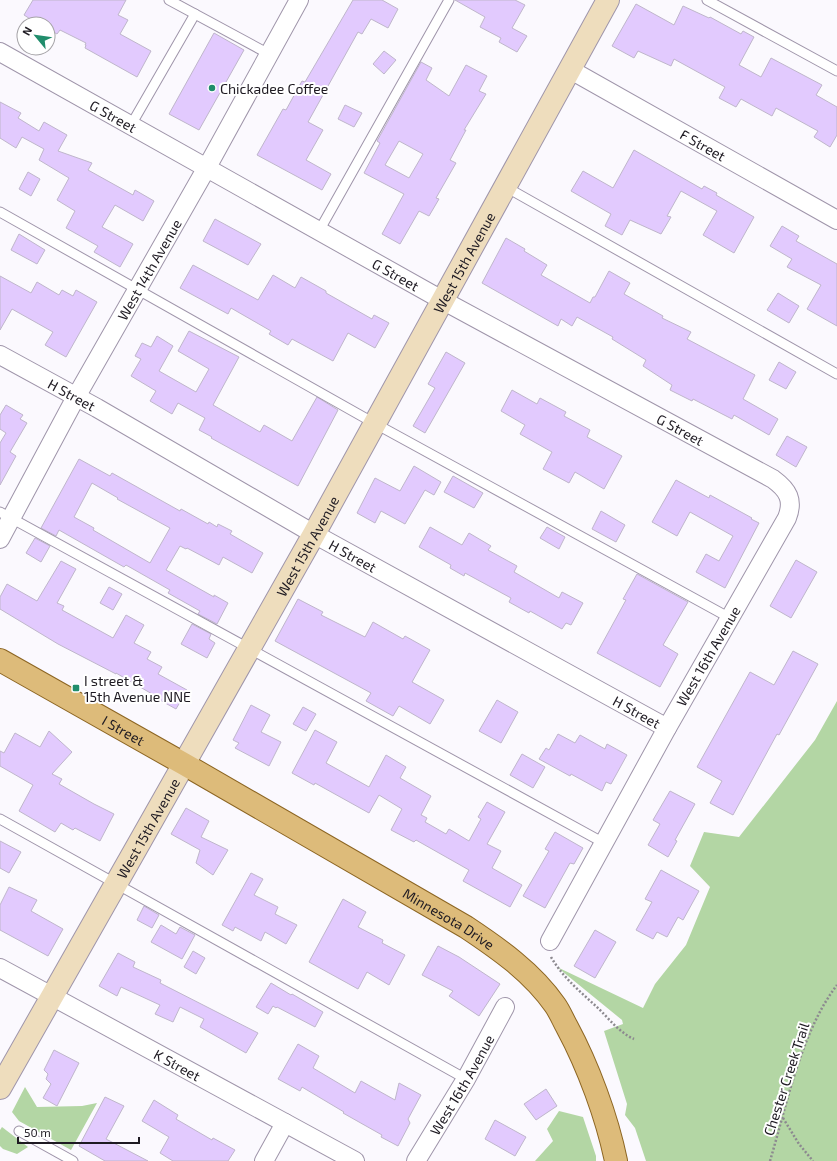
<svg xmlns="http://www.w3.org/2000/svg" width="837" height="1161" font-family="'Exo 2',sans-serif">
<rect width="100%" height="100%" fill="#fbf9fe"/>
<g fill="#b3d6a4">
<polygon points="837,701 837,1161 646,1161 635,1128 625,1115 627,1104 604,1031 623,1024 622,1020 557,967 643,1008 655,984 686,945 710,887 690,866 704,832 739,837 815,740"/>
<polygon points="25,1087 37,1107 82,1106 97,1103 71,1150 19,1121 12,1112"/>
<polygon points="559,1111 583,1117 596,1156 596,1161 535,1161 553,1141 547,1129"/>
<polygon points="2,1127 28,1147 17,1154 3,1149 0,1146 0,1130"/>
</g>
<g fill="#e2cafe" stroke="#bfb6cb" fill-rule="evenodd">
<polygon points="33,0 126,0 118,15 128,20 120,34 151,51 137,77 85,48 86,45 85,45 86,43 60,30 57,34 48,29 48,24 38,24 24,15"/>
<polygon points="353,0 382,0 398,9 388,28 371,19 362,34 358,32 308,122 323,130 306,160 331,174 322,190 257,155 283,109 286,110 302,81 305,82"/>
<polygon points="455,0 515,0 525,5 512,28 527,36 517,52 499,42 501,38 480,27 485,17"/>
<polygon points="636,4 674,25 683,6 709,18 710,17 741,34 743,31 754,37 739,65 761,77 771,58 822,85 816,95 837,107 837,135 830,147 814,137 818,131 776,108 772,116 741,99 736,107 719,98 725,87 674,59 671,66 638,51 634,58 612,46"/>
<polygon points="214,33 244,50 199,130 169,114"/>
<polygon points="384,51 396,60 384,74 373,64"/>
<path d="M421 62 432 68 426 80 449 96 466 65 487 76 479 91 486 94 464 130H466L450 160 456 163 436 198 439 199 429 216 419 211 400 244 382 234 404 194 364 173 380 143 377 141ZM399 141 423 154 409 178 385 165Z"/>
<polygon points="0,102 21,113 18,118 39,131 44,122 67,135 58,151 92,163 88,170 133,195 135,190 154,201 143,221 115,205 102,227 133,244 120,267 94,252 98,246 66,228 75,211 57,200 69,178 39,160 44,149 22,137 16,148 0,138"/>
<polygon points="345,105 362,113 354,127 338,119"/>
<polygon points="634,150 702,189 704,186 717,193 716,195 754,217 734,253 703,235 717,211 681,191 667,216 671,217 661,234 630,220 622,235 605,226 611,214 571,191 583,171 613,188"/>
<polygon points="28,172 40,179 31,196 19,189"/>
<polygon points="215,219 261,244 248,265 203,241"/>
<polygon points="782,226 799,236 796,241 837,264 837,326 807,309 821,285 787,267 792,259 770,246"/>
<polygon points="19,234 45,250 37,264 11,250"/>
<polygon points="506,238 525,249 524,251 547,265 541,275 590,303 593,297 595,297 609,271 630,283 624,294 663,316 662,318 691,332 687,339 755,375 743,399 778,419 769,435 734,415 732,419 693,399 692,401 670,390 672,385 643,366 646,360 612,339 613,337 577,317 572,326 561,319 558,326 482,283"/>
<polygon points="193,265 258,300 273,275 295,288 301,277 326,291 326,293 372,319 374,315 389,323 375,348 348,333 333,361 292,339 288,345 269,334 271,331 231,308 228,314 180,288"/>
<polygon points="0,276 31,293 37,282 59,295 62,290 73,296 76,290 97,302 66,357 45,345 53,332 12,309 0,330"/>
<polygon points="778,293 799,306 789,323 767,310"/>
<polygon points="189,331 239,357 213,405 260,432 264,425 292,441 317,397 338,410 298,486 211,438 212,437 199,430 205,418 178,403 172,414 150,401 156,391 131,376 141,359 135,356 142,343 151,347 157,336 173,346 159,371 196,392 209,369 178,351"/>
<polygon points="446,352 465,363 425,433 413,426 435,388 428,384"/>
<polygon points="779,362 796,372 786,389 769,380"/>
<polygon points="512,390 537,404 540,398 566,412 564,416 590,430 587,437 622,456 604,489 575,472 569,483 543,469 552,452 520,434 525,425 501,411"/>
<polygon points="6,405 23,415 20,419 27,423 10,452 16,456 0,485 0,443 6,433 0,429 0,415"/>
<polygon points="787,436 807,447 796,467 776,455"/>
<path d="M79 459 110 476 112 473 180 511 181 509 208 524 209 522 217 527 218 524 232 531 230 534 263 553 252 573 223 557 219 565 187 548 186 549 180 546 166 570 214 597V595L228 603 217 624 198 614 200 611 168 593 170 590 126 565 124 567 59 530 56 536 41 528ZM92 483 118 498 117 499 170 528 150 563 93 530 94 528 74 517Z"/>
<polygon points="414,466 441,482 434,495 425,490 405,524 381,511 375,523 357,513 375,478 400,491"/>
<polygon points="453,476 483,493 474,508 444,492"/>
<polygon points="676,480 709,498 710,495 752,518 751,519 759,523 725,588 696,572 706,554 719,561 733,536 690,512 677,536 652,522"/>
<polygon points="601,511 625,525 616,542 592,529"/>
<polygon points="430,527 462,545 469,533 491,546 488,550 517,566 514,572 559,598 562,592 583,603 571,625 566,623 562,629 530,611 529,613 509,602 511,598 465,573 464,576 450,568 451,565 419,547"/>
<polygon points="547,527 565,537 559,549 540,538"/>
<polygon points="35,538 50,546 41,562 26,553"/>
<polygon points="796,560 817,572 791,618 770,606"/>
<polygon points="61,561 76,569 57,603 64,606 62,610 113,638 126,615 144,625 134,643 151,652 147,659 162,667 158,674 187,690 176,709 158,699 159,698 116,673 116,674 58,644 0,609 0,597 7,584 37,601"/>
<polygon points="637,574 688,602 663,645 678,654 660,687 597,653 626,600 623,599"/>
<polygon points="109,587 122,594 113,610 100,603"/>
<polygon points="298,599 323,612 321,615 365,637 373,622 403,639 405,636 430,650 412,682 444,700 430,724 399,706 393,716 366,701 371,693 275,641"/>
<polygon points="192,624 211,634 209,639 215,643 207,658 181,644"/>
<polygon points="793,651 818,664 779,735 777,734 733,815 710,803 722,781 697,767 750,672 774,685"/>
<polygon points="497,700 518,712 501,743 479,731"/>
<polygon points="251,705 270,715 261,732 281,742 269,766 235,748 239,743 233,740"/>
<polygon points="303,707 316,714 306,731 293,724"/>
<polygon points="315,730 337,742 326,763 369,787 386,755 406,767 400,778 431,796 421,815 427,818 425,822 446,834 449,829 469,841 481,819 478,817 487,802 505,812 487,844 501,851 492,868 522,885 510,907 463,881 469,870 416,840 414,842 391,830 402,809 379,795 369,813 315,783 314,785 292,773"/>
<polygon points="49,731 72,752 52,774 62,779 59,784 94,804 114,814 100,841 75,828 73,830 61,823 55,832 19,811 33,785 0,766 0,751 4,753 15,733 40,747"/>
<polygon points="558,734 575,743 580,735 605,749 607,744 627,755 611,784 606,782 602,791 571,774 570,776 539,759 546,748 549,750"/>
<polygon points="522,754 545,767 533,788 510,775"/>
<polygon points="670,791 695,804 675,840 677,841 668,857 648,845 660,824 653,820"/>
<polygon points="186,808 209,821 201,837 228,850 213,875 196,863 200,850 171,834"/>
<polygon points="555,832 583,848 574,864 570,863 545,908 523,896 549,851 545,849"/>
<polygon points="0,841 21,852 9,873 0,868"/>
<polygon points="661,870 699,891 683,920 678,917 667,937 657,932 653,939 636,930 652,902 645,899"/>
<polygon points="251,873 263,879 254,895 278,907 275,914 297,925 286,944 265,932 261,941 235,927 233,931 222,925"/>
<polygon points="9,887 37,900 31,911 63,929 48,956 0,930 0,905"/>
<polygon points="343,899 366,912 358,927 383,940 382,943 405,955 389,985 367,972 358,989 309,962"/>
<polygon points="144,906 159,915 152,928 137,920"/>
<polygon points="161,925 176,934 180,927 195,935 182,959 151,942"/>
<polygon points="595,930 616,942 595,978 574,966"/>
<polygon points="438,946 459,957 500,984 479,1016 449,996 453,991 422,975"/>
<polygon points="193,951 205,958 196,974 184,967"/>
<polygon points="118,953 135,962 133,967 161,980 160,983 258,1033 246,1053 200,1027 204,1019 180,1007 173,1022 155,1014 160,1005 121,987 117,996 99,986"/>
<polygon points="271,983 291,995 292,994 323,1012 315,1027 277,1007 276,1008 273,1006 268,1014 256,1007"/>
<polygon points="298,1044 319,1056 313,1068 355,1093 361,1081 395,1100 399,1083 421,1095 408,1119 410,1123 398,1146 381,1137 382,1135 343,1113 344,1112 302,1087 300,1091 278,1079"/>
<polygon points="54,1050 79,1063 57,1106 43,1098 51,1084 46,1079 48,1074 44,1070"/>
<polygon points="546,1089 557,1106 536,1120 524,1104"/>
<polygon points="105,1097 124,1106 106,1139 148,1161 105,1161 79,1146"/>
<polygon points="154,1100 178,1115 176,1119 212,1140 213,1138 235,1150 228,1161 173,1161 160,1153 169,1137 142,1121"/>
<polygon points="495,1120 526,1137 515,1156 485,1139"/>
</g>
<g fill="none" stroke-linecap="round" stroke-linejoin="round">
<defs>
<g id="lane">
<polyline points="169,0 269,54"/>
<polyline points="707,0 837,71"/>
<polyline points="131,125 195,14"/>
<polyline points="504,186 837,374"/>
<polyline points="0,212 374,423 730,618"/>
<polyline points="319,231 449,0"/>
<polyline points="0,512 604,843"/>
<polyline points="0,819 466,1079"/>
<polyline points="19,1131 73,1161"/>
</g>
<g id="street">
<path id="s1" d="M0 52 442 300 773 479C788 490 794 500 787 518L667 728 550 941"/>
<path id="s2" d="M569 69 837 220"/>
<path id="s3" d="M0 355 97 408 314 534 667 728"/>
<path id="s4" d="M0 539 76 397 206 169 299 0"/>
<path id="s5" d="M0 968 355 1161"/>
<polyline points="264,1161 285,1123"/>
<path id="s6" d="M416 1161 466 1079 505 1007"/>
</g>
<g id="secondary">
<path id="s7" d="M0 1088 142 838 314 534 608 0"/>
</g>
<g id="primary">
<path id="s8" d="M0 660 184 764 466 927C499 949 532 972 555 1005 560 1012 563 1020 567 1027 588 1066 607 1117 616 1161"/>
</g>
</defs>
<use href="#lane" stroke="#9f95aa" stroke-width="11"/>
<use href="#street" stroke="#9f95aa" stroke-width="20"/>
<use href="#secondary" stroke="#9f95aa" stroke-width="24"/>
<use href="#primary" stroke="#8c6522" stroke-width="24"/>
<g stroke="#8c898f" stroke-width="2.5" stroke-dasharray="2 2" stroke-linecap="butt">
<path d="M551 957C563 978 582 993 599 1009 610 1020 620 1033 634 1039"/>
<polyline points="783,1118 799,1144 813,1161"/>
<path d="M770 1161C787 1104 801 1032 837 985"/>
</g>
<use href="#lane" stroke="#fff" stroke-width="9"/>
<use href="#street" stroke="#fff" stroke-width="18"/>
<use href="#secondary" stroke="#eeddbd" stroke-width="22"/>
<use href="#primary" stroke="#ddbb7a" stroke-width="22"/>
</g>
<g fill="#208d6c" stroke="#fff" stroke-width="1.5">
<circle cx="212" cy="88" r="4"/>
<rect x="72" y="684" width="8" height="8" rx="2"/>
</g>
<g text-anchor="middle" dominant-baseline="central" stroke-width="4" stroke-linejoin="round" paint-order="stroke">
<g font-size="14" fill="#1e1a22" stroke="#fff" text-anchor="start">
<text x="220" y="88">Chickadee Coffee</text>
<text x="84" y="680">I street &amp;<tspan x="84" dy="16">15th Avenue NNE</tspan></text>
</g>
<g font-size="14" fill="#1e1a22" stroke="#fff">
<text stroke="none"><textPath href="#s1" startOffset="130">G Street</textPath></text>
<text stroke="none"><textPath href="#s2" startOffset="154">F Street</textPath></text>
<text stroke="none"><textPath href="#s7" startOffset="947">West 15th Avenue</textPath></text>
<text stroke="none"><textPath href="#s4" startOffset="308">West 14th Avenue</textPath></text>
<text stroke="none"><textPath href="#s1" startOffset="454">G Street</textPath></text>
<text stroke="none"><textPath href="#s3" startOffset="82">H Street</textPath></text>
<text stroke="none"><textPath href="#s1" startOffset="778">G Street</textPath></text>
<text stroke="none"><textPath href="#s7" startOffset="623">West 15th Avenue</textPath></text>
<text stroke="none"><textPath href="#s3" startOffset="406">H Street</textPath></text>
<text transform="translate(708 656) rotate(-60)">West 16th Avenue</text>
<text stroke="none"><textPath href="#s3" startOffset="730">H Street</textPath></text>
<text stroke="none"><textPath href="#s8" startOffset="142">I Street</textPath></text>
<text stroke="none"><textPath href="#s7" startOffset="299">West 15th Avenue</textPath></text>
<text stroke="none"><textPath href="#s8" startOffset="518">Minnesota Drive</textPath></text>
<text stroke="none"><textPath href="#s5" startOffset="202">K Street</textPath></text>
<text transform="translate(786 1079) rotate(-72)">Chester Creek Trail</text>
<text stroke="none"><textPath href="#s6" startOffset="89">West 16th Avenue</textPath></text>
</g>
</g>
<g transform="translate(36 36) rotate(299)"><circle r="19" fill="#ffffff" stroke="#a5a3a7"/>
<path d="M0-3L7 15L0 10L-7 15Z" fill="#208d6c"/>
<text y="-6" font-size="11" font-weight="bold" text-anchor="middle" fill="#1e1a22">N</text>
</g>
<path d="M18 1137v6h121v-6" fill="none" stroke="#1e1a22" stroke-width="2"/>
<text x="24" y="1137" font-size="12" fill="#1e1a22" stroke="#ffffff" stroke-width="3" paint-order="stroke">50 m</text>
</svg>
